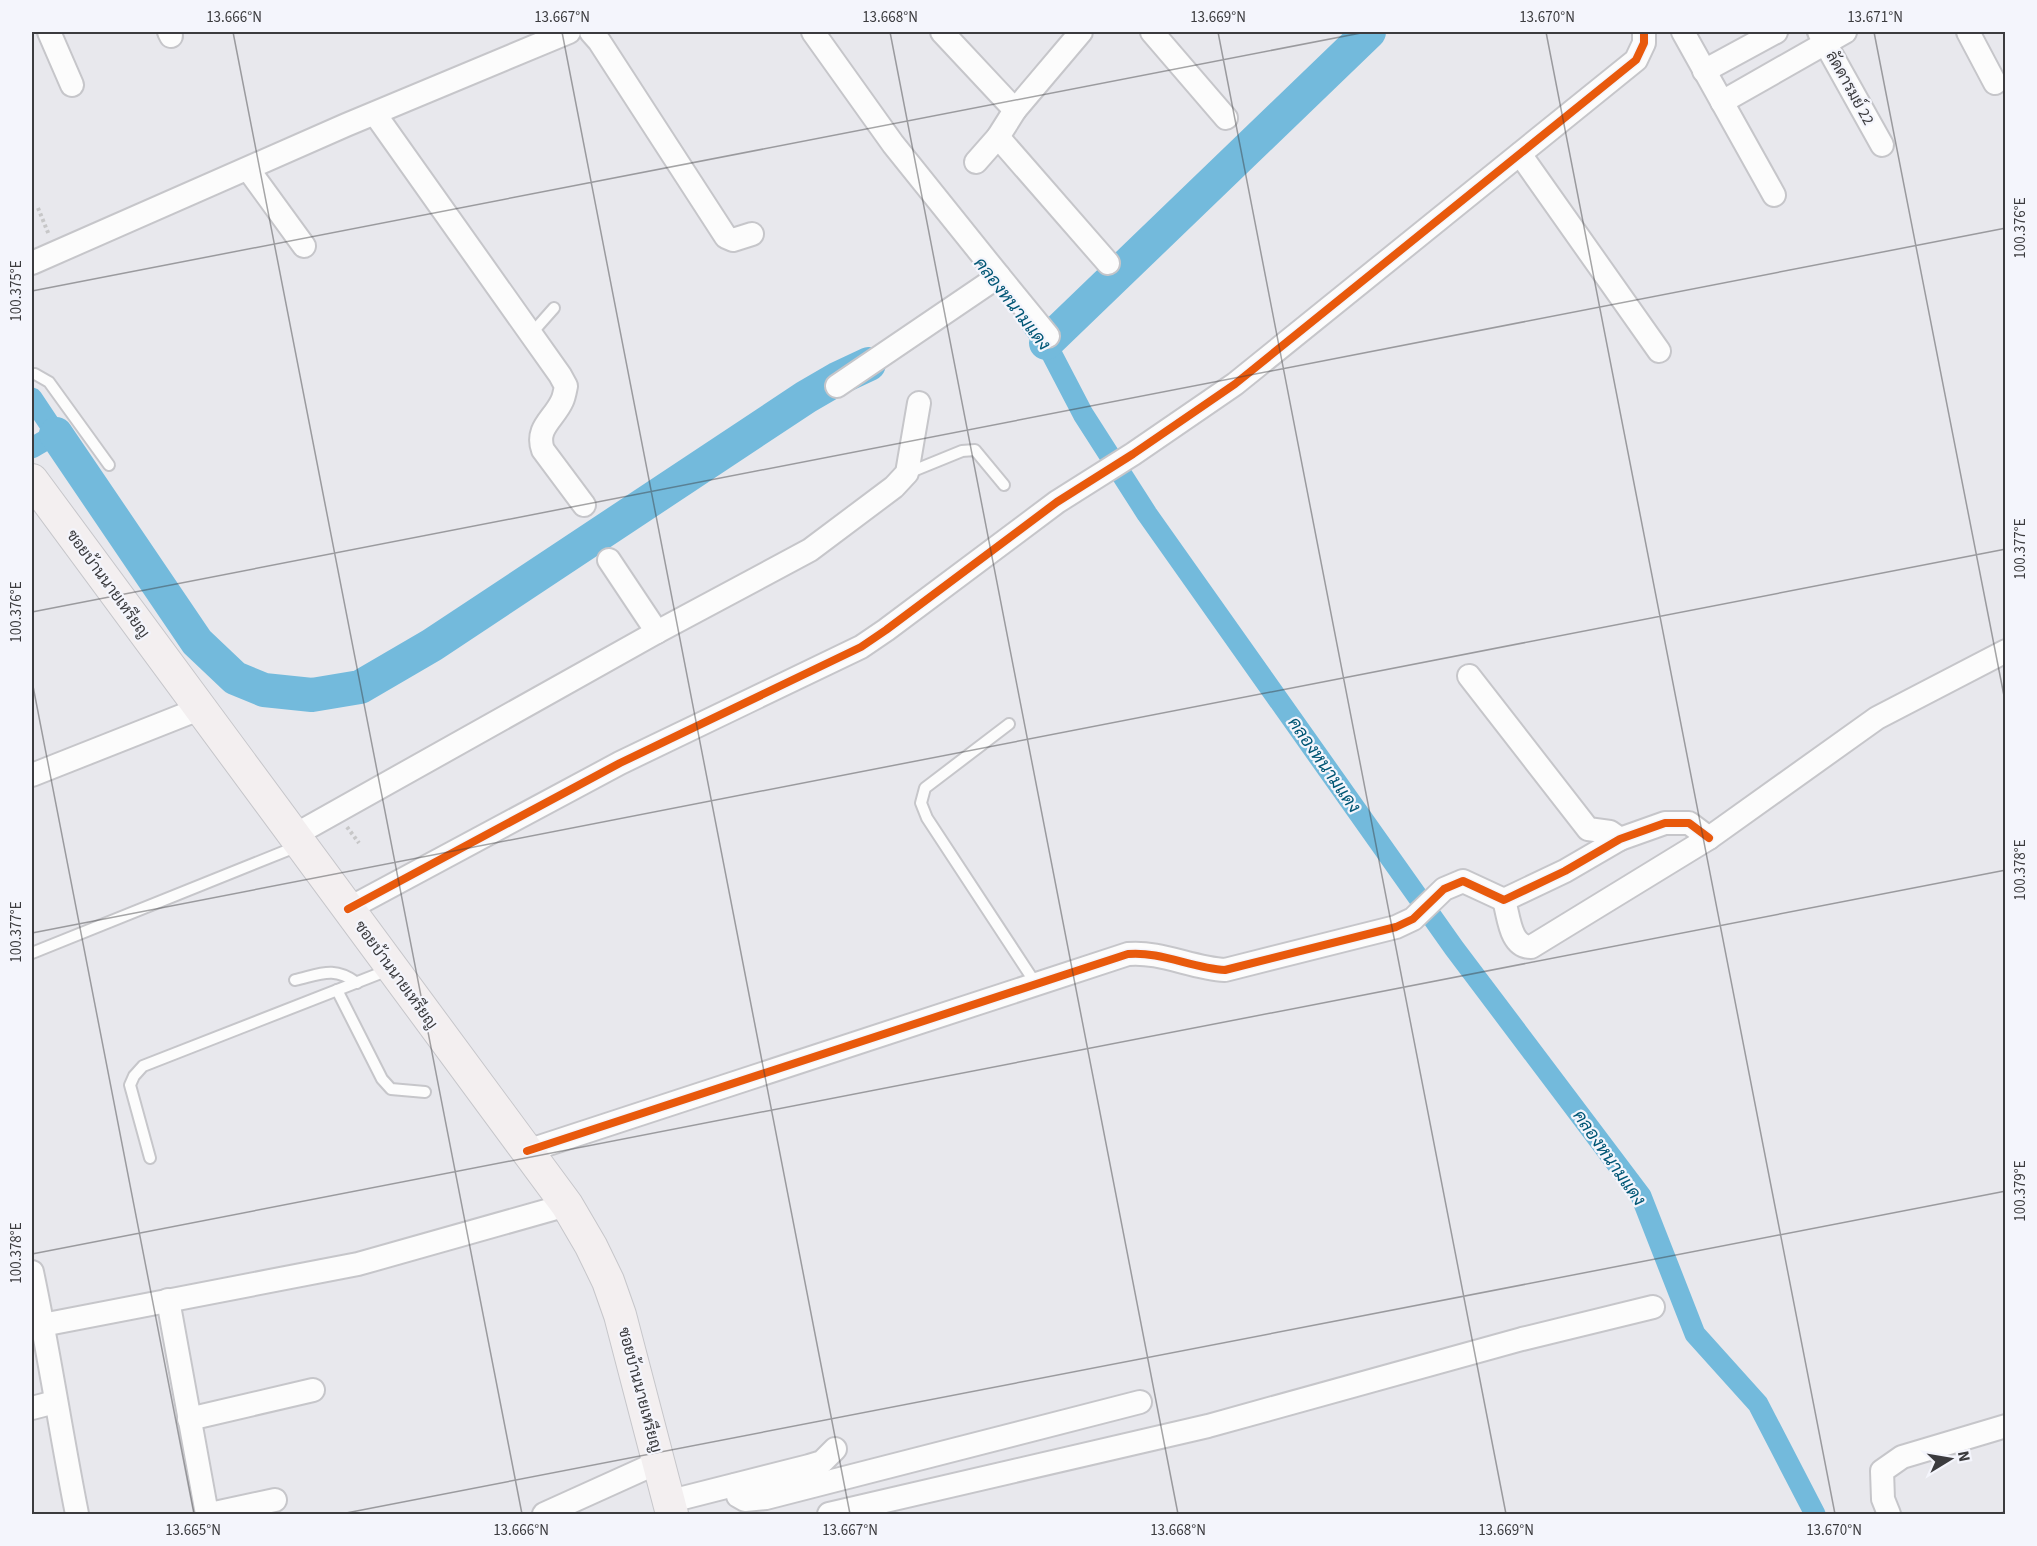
<svg xmlns="http://www.w3.org/2000/svg" width="2037" height="1546" font-family="'Source Sans 3',Sarabun,sans-serif">
<rect width="100%" height="100%" fill="#e8e8ed"/>
<g fill="none" stroke-linecap="round" stroke-linejoin="round">
<g stroke="#73badc" stroke-width="21">
<polyline points="1032,325 1046,343 1083,414 1147,514 1454,948 1641,1196 1695,1334 1758,1404 1815,1514"/>
<polyline points="32,398 56,434 32,448"/>
</g>
<g stroke="#73badc" stroke-width="34">
<polyline points="1046,343 1369,32"/>
<polyline points="56,434 197,642 235,678 264,690 312,695 360,687 432,645 806,397 837,379 869,364"/>
</g>
<defs>
<g id="lane">
<polyline points="531,334 554,308"/>
<polyline points="32,374 35,374 49,382 109,465"/>
<polyline points="908,473 962,451 975,450 1004,485"/>
<polyline points="1009,724 925,788 921,803 927,818 1036,984"/>
<polyline points="32,953 298,846"/>
<path d="M295 980C321 974 334 966 357 983"/>
<polyline points="337,990 382,1079 391,1089 425,1092"/>
<polyline points="150,1158 130,1085 134,1076 143,1066 391,969"/>
</g>
<g id="street">
<polyline points="49,32 72,85"/>
<polyline points="169,32 171,36"/>
<polyline points="591,32 599,41 726,237 733,240 752,234"/>
<polyline points="813,32 893,144 999,276 837,386"/>
<polyline points="942,32 1015,110"/>
<polyline points="1152,32 1226,118"/>
<polyline points="1683,32 1774,195"/>
<polyline points="1819,32 1882,145"/>
<polyline points="1968,32 1995,83"/>
<polyline points="1704,71 1776,32"/>
<polyline points="1722,102 1845,32"/>
<path d="M375 114 560 375 566 386C565 391 564 397 562 401 554 419 535 428 543 450L584 505"/>
<polyline points="998,137 1108,263"/>
<polyline points="1520,154 1659,351"/>
<polyline points="976,162 998,137 1015,110 1081,32"/>
<polyline points="248,169 304,246"/>
<polyline points="32,263 346,125 569,32"/>
<polyline points="999,276 1048,336"/>
<polyline points="609,560 657,632"/>
<polyline points="1469,676 1588,829 1610,832 1620,839"/>
<polyline points="32,775 199,709"/>
<polyline points="293,836 657,632 810,550 894,487 907,473 919,403"/>
<path d="M1504 900C1509 917 1510 947 1531 947L1709 838 1877 718 2006 651"/>
<polyline points="348,909 620,763 861,647 886,630 1057,502 1133,454 1235,384 1636,60 1644,43 1644,32"/>
<path d="M527 1151 1128 954C1160 951 1192 968 1225 970L1396 927 1413 919 1444 889 1463 881 1504 900 1565 871 1620 839 1665 823H1689L1709 838"/>
<path d="M32 1272C49 1352 61 1434 77 1514"/>
<polyline points="168,1300 207,1514"/>
<polyline points="32,1327 358,1264 567,1205"/>
<polyline points="32,1408 55,1402"/>
<polyline points="189,1419 313,1390"/>
<polyline points="735,1485 738,1496 745,1500 766,1498 1140,1402"/>
<polyline points="667,1502 809,1466 822,1462 835,1449"/>
<polyline points="210,1514 275,1500"/>
<polyline points="544,1514 659,1462"/>
<polyline points="829,1514 1208,1426 1522,1339 1653,1307"/>
<polyline points="1889,1514 1883,1499 1882,1471 1902,1457 2006,1426"/>
</g>
<polyline id="secondary" points="32,480 567,1205 591,1246 608,1281 620,1315 672,1514"/>
</defs>
<use href="#lane" stroke="#c6c6ca" stroke-width="14"/>
<use href="#street" stroke="#c6c6ca" stroke-width="26"/>
<use href="#secondary" stroke="#c6c6ca" stroke-width="34"/>
<g stroke="#c7c7c8" stroke-width="4" stroke-dasharray="3 3" stroke-linecap="butt">
<polyline points="38,208 49,235"/>
<polyline points="347,827 359,843"/>
</g>
<use href="#lane" stroke="#fcfcfc" stroke-width="10"/>
<use href="#street" stroke="#fcfcfc" stroke-width="22"/>
<use href="#secondary" stroke="#f3eff0" stroke-width="32"/>
<defs>
<g id="cycleway">
<polyline points="348,909 620,763 861,647 886,630 1057,502 1133,454 1235,384 1636,60 1644,43 1644,32"/>
<path d="M527 1151 1128 954C1160 951 1192 968 1225 970L1396 927 1413 919 1444 889 1463 881 1504 900 1565 871 1620 839 1665 823H1689L1709 838"/>
</g>
</defs>
<use href="#cycleway" stroke="#f4f5fc" stroke-width="11"/>
<use href="#cycleway" stroke="#e8590c" stroke-width="8"/>
</g>
<path fill="none" stroke="#3b3b3e" stroke-width="1.5" stroke-opacity="0.45" d="M233 32 522 1514M562 32 850 1514M890 32 1178 1514M1218 32 1506 1514M1546 32 1835 1514M1874 32 2006 706M32 291 1366 32M32 612 2006 228M32 681 194 1514M32 933 2006 549M32 1254 2006 870M341 1514 2006 1191M1992 1514 2006 1512"/>
<g text-anchor="middle" dominant-baseline="central" stroke-width="4.5" stroke-linejoin="round" paint-order="stroke">
<g font-size="16" fill="#3b3b3e" stroke="#f4f5fc">
<text transform="translate(1850 88) rotate(61)">ลัดดารมย์ 22</text>
<text transform="translate(108 584) rotate(54)">ซอยบ้านนายเหรียญ</text>
<text transform="translate(396 975) rotate(54)">ซอยบ้านนายเหรียญ</text>
<text transform="translate(640 1390) rotate(75)">ซอยบ้านนายเหรียญ</text>
</g>
<g font-size="18" font-style="italic" fill="#005675" stroke="#f4f5fc">
<text transform="translate(1012 304) rotate(52)">คลองหนามแดง</text>
<text transform="translate(1324 765) rotate(55)">คลองหนามแดง</text>
<text transform="translate(1609 1158) rotate(55)">คลองหนามแดง</text>
</g>
</g>
<rect width="2037" height="1546" fill="none" stroke="#f4f5fc" stroke-width="66"/>
<g transform="translate(1950 1459) rotate(79)" stroke="#f4f5fc" stroke-width="4.5" paint-order="stroke">
<path d="M0-4.5L10 22L0 15L-10 22Z" fill="#3b3b3e"/>
<text y="-9" font-size="16" font-weight="bold" text-anchor="middle" fill="#3b3b3e">N</text>
</g>
<rect x="33" y="33" width="1971" height="1480" fill="none" stroke="#3b3b3e" stroke-width="2"/>
<g font-size="15" text-anchor="middle" fill="#3b3b3e">
<text x="234" y="22">13.666°N</text>
<text x="562" y="22">13.667°N</text>
<text x="890" y="22">13.668°N</text>
<text x="1218" y="22">13.669°N</text>
<text x="1547" y="22">13.670°N</text>
<text x="1875" y="22">13.671°N</text>
<text transform="translate(2020 228) rotate(-90)" y="5">100.376°E</text>
<text transform="translate(16 291) rotate(-90)" y="5">100.375°E</text>
<text transform="translate(2020 549) rotate(-90)" y="5">100.377°E</text>
<text transform="translate(16 612) rotate(-90)" y="5">100.376°E</text>
<text transform="translate(2020 870) rotate(-90)" y="5">100.378°E</text>
<text transform="translate(16 932) rotate(-90)" y="5">100.377°E</text>
<text transform="translate(2020 1191) rotate(-90)" y="5">100.379°E</text>
<text transform="translate(16 1253) rotate(-90)" y="5">100.378°E</text>
<text x="193" y="1535">13.665°N</text>
<text x="521" y="1535">13.666°N</text>
<text x="850" y="1535">13.667°N</text>
<text x="1178" y="1535">13.668°N</text>
<text x="1506" y="1535">13.669°N</text>
<text x="1834" y="1535">13.670°N</text>
</g>
</svg>
